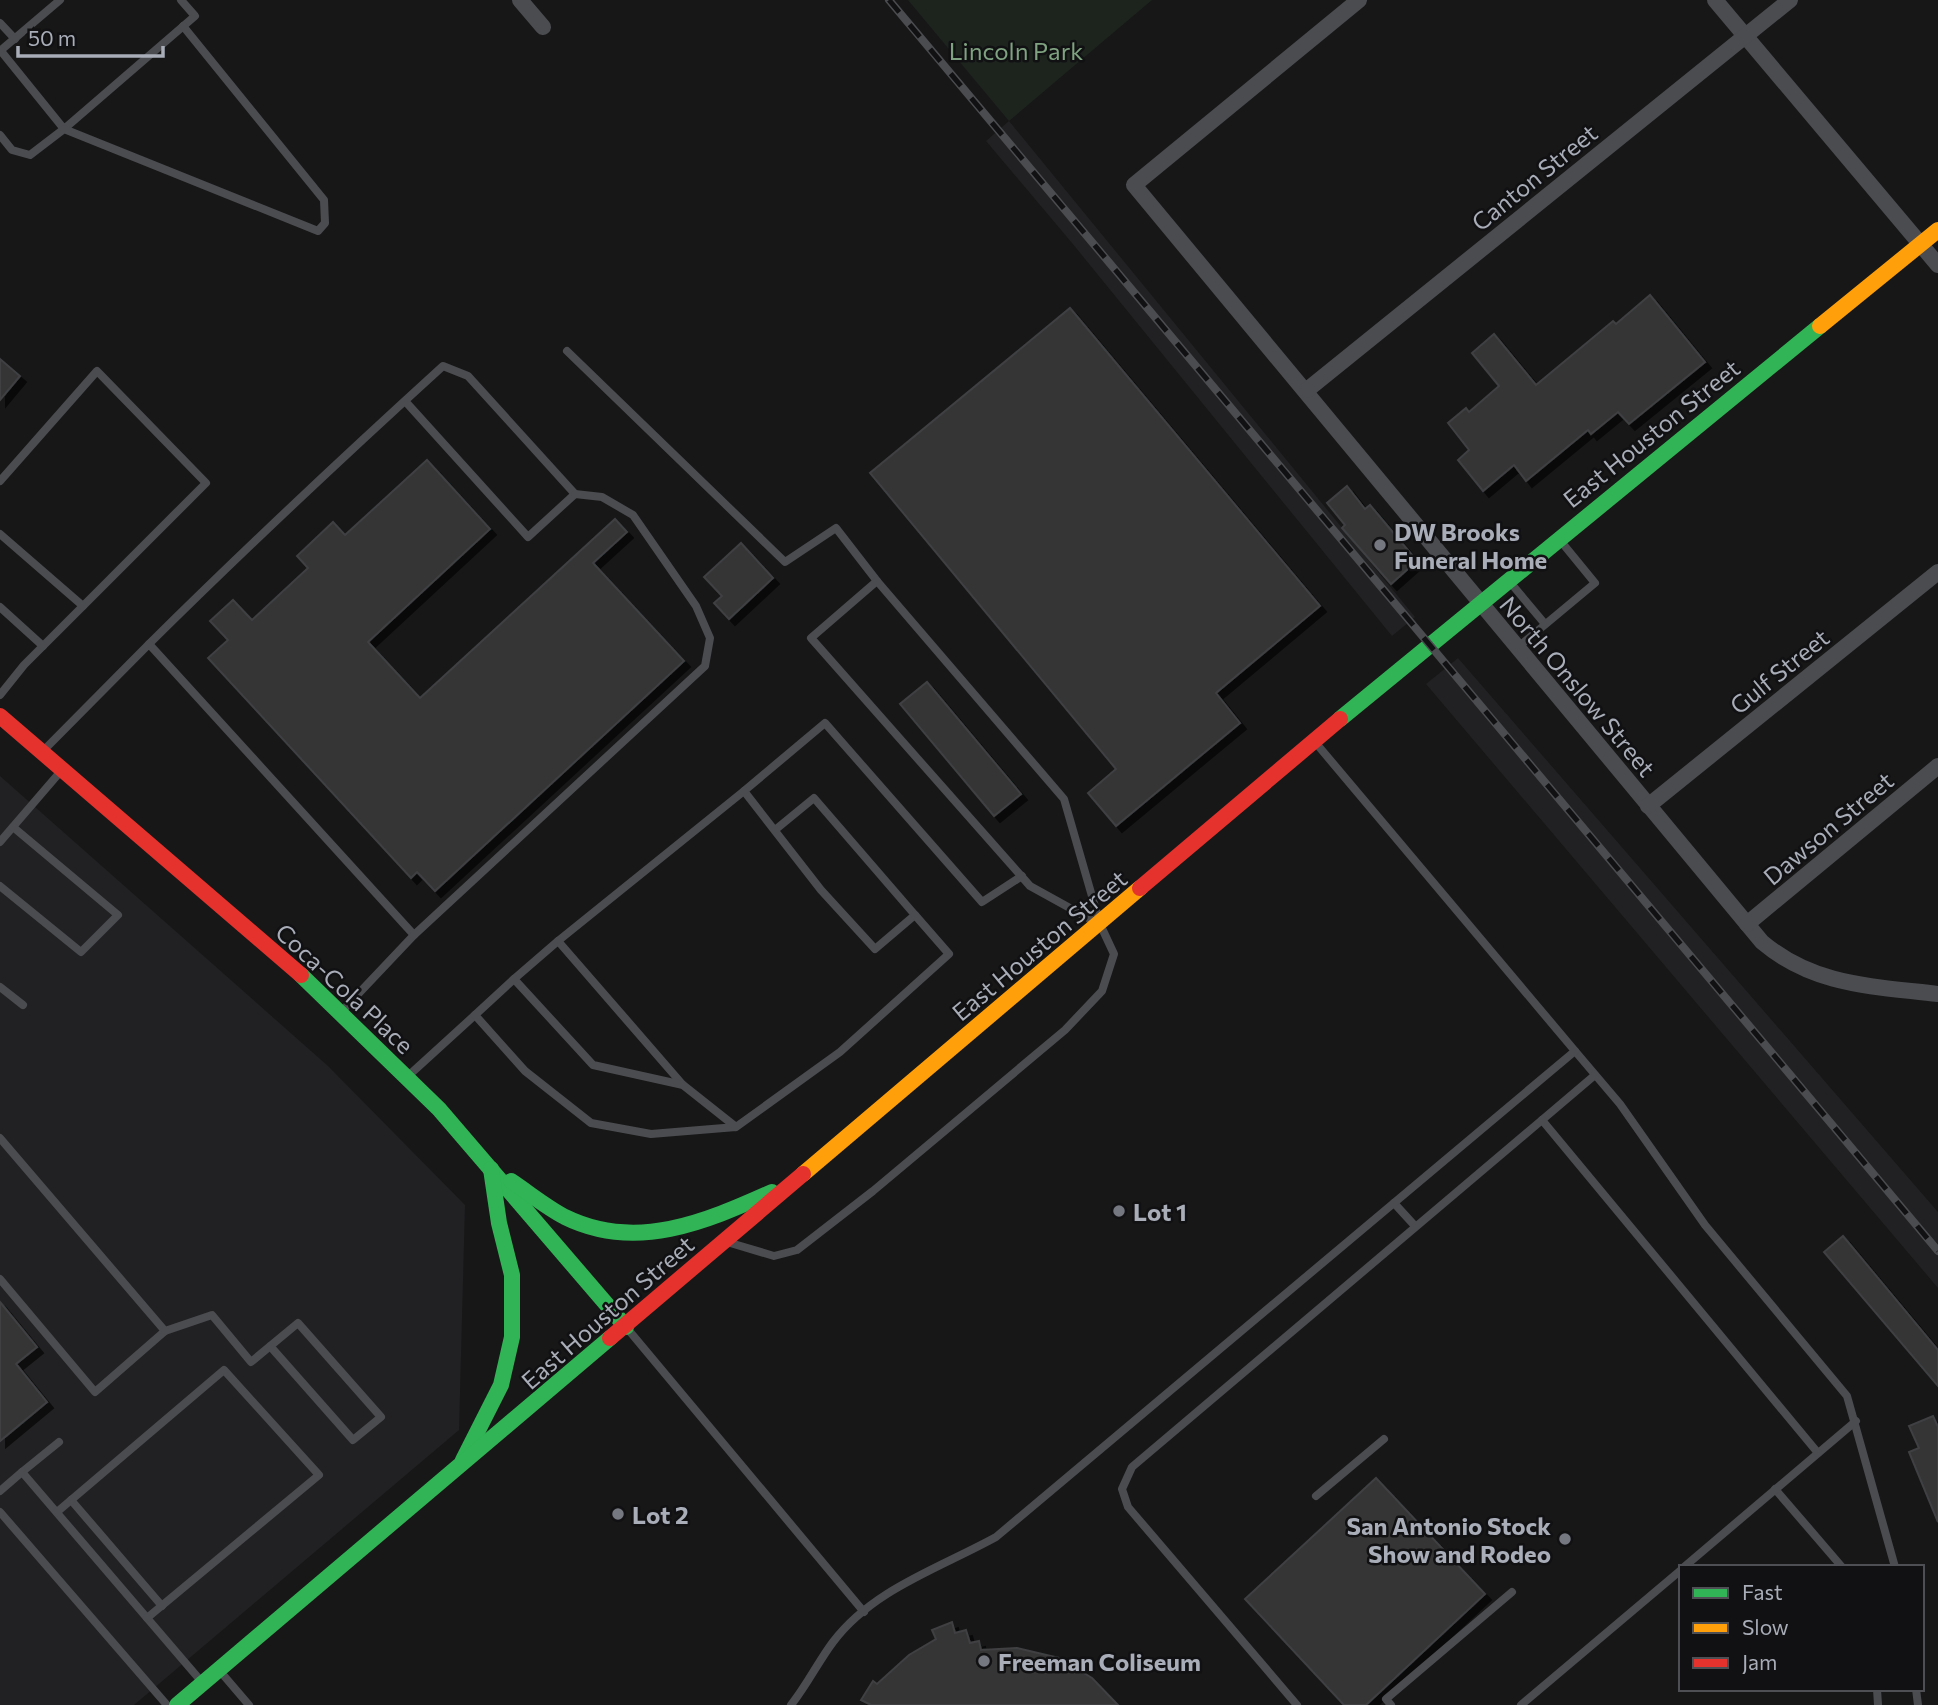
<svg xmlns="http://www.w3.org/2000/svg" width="1938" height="1705" font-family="Commissioner,sans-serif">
<defs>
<filter id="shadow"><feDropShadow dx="6" dy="6" stdDeviation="0" flood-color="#0009"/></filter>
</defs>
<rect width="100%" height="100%" fill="#171717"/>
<g fill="#212123">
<polygon points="1009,121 1415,617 1392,636 1072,243 986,141"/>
<polygon points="1458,658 1938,1212 1938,1288 1426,684"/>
<polygon points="0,776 328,1066 465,1205 459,1430 134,1705 0,1705"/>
</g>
<polygon fill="#1d241e" points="908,0 1152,0 1009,121"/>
<g fill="#353536" stroke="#3f4043" stroke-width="2" filter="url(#shadow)">
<polygon points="1650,295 1705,362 1629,424 1618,412 1591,434 1588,430 1526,481 1514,465 1483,491 1458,460 1469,450 1448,423 1466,408 1469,412 1499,386 1472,353 1494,334 1536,385 1613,321 1616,324"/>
<polygon points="1070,308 1320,606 1216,693 1240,723 1116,826 1088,793 1116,769 870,473"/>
<polygon points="0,359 20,376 0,400"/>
<polygon points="427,460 490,529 368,642 420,698 615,519 627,532 593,563 684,661 435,891 417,872 411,878 208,658 228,640 210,621 233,600 252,620 308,568 297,556 333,522 345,535"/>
<polygon points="1347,486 1365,509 1370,505 1417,561 1391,584 1342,528 1345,525 1327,503"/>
<polygon points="741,543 773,578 729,619 714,603 722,596 704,577"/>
<polygon points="927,682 1021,794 994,816 900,704"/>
<polygon points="1843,1236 1938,1350 1938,1386 1824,1252"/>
<polygon points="0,1302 37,1347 16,1364 47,1402 0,1441"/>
<polygon points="1933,1416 1938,1427 1938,1522 1909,1452 1919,1448 1909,1426"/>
<polygon points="1376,1478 1485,1594 1366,1705 1344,1705 1245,1599"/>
<polygon points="952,1622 955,1633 966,1630 970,1643 979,1641 981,1650 1017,1648 1059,1658 1092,1678 1118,1705 871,1705 861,1700 873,1681 877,1684 909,1655 936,1639 932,1630"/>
</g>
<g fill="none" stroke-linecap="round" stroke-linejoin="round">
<g stroke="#4b4c50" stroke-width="8">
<polyline points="0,23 15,39"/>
<polyline points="0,51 60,0"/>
<polyline points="1,51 64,129 195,16 181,0"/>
<polyline points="0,135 12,150 30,155 64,129 318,231 325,223 324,200 183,26"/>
<polyline points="567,351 785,562 836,528 877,581"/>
<polyline points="0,481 97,371 206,483 24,665 0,695"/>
<polyline points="0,534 83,606"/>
<polyline points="1509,581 1545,624"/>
<polyline points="0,607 43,646"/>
<path d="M149 644C245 549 343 457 443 366L468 376 575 494 528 537 405 401"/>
<polyline points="1517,648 1595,583 1559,539"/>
<polyline points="42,752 149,644 414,935 343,1010"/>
<polyline points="775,830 814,798 915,915 875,949 821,890 744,791 825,723 982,902 1022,876"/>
<polyline points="0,842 61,771"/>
<polyline points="0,886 81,952 118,915 13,827"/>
<polyline points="414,935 705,666 710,638 696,606 633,515 602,497 575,494"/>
<polyline points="558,941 744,791"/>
<polyline points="514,979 558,941 683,1085"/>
<polyline points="0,987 23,1005"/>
<polyline points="1575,1051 1620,1104 1705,1225 1847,1396 1895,1567"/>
<polyline points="407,1077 475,1015"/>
<polyline points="1542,1120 1595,1075"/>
<polyline points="736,1127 683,1085 593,1065 514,979 475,1015 525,1071 591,1123 651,1134 736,1127 840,1052 949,954 915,915"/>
<polyline points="0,1138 165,1331 212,1315 251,1362 298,1323 381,1417 353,1440 270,1346"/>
<polyline points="1394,1203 1415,1226"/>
<polyline points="727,1242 774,1256 797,1250 873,1191 1065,1030 1102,991 1114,954 1100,924 1064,799 877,581 811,638 1030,886 1097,923"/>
<polyline points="0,1279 95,1392 165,1331"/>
<polyline points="626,1327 864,1612"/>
<polyline points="22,1472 59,1442"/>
<polyline points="1775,1489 1842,1567"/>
<polyline points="0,1491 22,1472 201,1681"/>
<polyline points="1316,1496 1384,1439"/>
<polyline points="71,1500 162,1606"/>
<polyline points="0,1512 167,1705"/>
<polyline points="57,1512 224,1370 319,1475 147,1618"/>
<polyline points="1684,1567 1856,1421"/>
<polyline points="219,1670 249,1705"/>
<polyline points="1877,1689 1878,1705"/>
<polyline points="1916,1689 1918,1705"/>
<path d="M791 1705C807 1685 818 1662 833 1642 873 1589 940 1568 996 1537L1575 1051 1315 742"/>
<polyline points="1297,1705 1128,1507 1122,1489 1132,1467 1542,1120 1818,1453"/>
<polyline points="1391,1705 1386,1699 1512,1592"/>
<polyline points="1521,1705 1681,1570"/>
</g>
<g stroke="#4b4c50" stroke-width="16">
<polyline points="520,0 543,27"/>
<path d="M1359 0 1134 185 1762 942C1814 986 1872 986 1938 994"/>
<polyline points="1715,0 1938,265"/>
<polyline points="1307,390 1790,0"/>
<polyline points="1648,806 1938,572"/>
<polyline points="1747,924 1938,766"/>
</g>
<g stroke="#30b455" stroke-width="16">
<polyline points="1340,719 1820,326"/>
<polyline points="301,975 439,1109 626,1327"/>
<path d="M511 1181C529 1193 546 1207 565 1217 636 1252 705 1222 772 1192"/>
<polyline points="463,1460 501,1385 512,1337 512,1275 499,1223 491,1169"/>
<polyline points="177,1705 610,1338"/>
</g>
<g stroke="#ff9f0a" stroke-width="16">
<polyline points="1820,326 1938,230"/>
<polyline points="803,1174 1140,888"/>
</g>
<g stroke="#e5322d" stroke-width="16">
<polyline points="0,716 301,975"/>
<polyline points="1140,888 1340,719"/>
<polyline points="610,1338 803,1174"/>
</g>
<defs>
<polyline id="rail" points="889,0 1938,1251"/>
</defs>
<use href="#rail" stroke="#4b4c4f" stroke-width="8"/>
<use href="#rail" stroke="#111113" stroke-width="5" stroke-dasharray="16" stroke-linecap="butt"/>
</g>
<g fill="#757880" stroke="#111113" stroke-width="2.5">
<circle cx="1380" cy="545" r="7"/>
<circle cx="1119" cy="1211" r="7"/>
<circle cx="618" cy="1514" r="7"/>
<circle cx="1565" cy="1539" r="7"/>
<circle cx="984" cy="1661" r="7"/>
</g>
<g text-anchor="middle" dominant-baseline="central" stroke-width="5" stroke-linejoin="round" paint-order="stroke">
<g font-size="24" fill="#7fa381" stroke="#111113">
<text x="1016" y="50">Lincoln Park</text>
</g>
<g font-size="24" fill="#a8adb8" stroke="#111113">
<text transform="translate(1534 177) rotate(-39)">Canton Street</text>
<text transform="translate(1651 433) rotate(-39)">East Houston Street</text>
<text transform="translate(1779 671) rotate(-39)">Gulf Street</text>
<text transform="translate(1578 686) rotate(50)">North Onslow Street</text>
<text transform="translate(1828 828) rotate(-40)">Dawson Street</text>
<text transform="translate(1039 945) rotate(-40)">East Houston Street</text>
<text transform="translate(345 988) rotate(43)">Coca-Cola Place</text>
<text transform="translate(607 1312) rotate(-41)">East Houston Street</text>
</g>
<g font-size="24" font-weight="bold" fill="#a8adb8" stroke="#111113" text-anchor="start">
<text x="1394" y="531">DW Brooks<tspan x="1394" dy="28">Funeral Home</tspan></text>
<text x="1133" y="1211">Lot 1</text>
<text x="632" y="1514">Lot 2</text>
<text x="1551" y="1525" text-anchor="end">San Antonio Stock<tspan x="1551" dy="28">Show and Rodeo</tspan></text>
<text x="998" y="1661">Freeman Coliseum</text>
</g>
</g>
<rect x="1679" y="1565" width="245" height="126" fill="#111113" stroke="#4d4f55" stroke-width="2"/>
<rect x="1693" y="1588" width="35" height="10" fill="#30b455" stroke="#4d4f55" stroke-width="2"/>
<text x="1742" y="1600" font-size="21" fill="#a8adb8">Fast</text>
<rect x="1693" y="1623" width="35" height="10" fill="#ff9f0a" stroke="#4d4f55" stroke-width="2"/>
<text x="1742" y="1635" font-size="21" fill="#a8adb8">Slow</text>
<rect x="1693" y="1658" width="35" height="10" fill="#e5322d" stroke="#4d4f55" stroke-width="2"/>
<text x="1742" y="1670" font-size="21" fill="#a8adb8">Jam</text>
<path d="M18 46v10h145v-10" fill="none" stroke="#a8adb8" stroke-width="3.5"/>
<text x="28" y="46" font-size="21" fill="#a8adb8" stroke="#111113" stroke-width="5" paint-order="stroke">50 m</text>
</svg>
